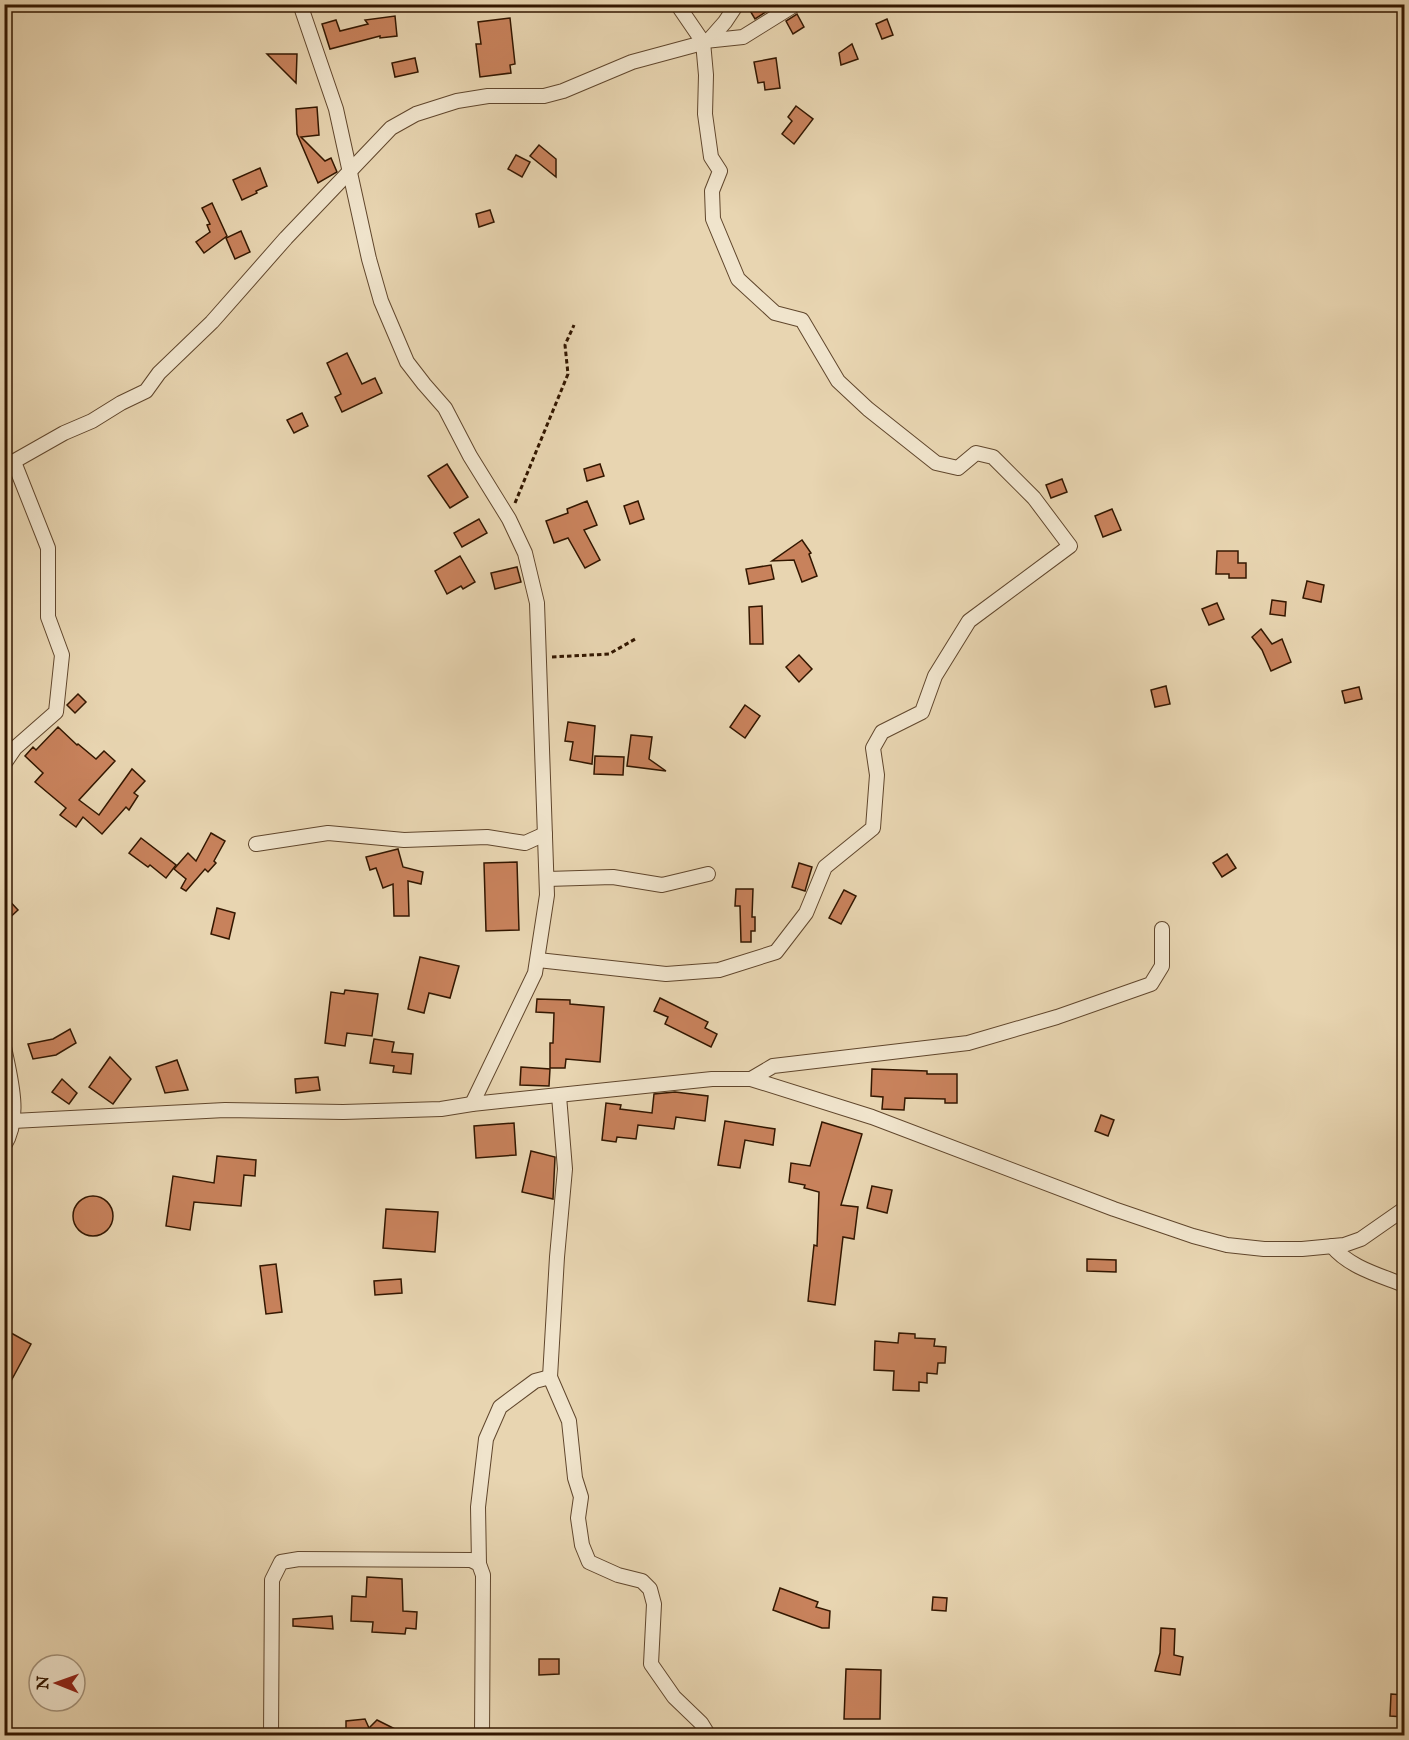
<svg xmlns="http://www.w3.org/2000/svg" width="1409" height="1740" font-family="'IM FELL English',serif">
<rect width="100%" height="100%" fill="#e8d5b1"/>
<filter id="stains"><feTurbulence type="fractalNoise" baseFrequency=".00333" numOctaves="4"/><feColorMatrix values="0 0 0 0 .2 0 0 0 0 .09 0 0 0 0 .02 0 0 0 .5 -.17"/></filter>
<radialGradient id="worn" r=".72"><stop offset=".6" stop-color="#630" stop-opacity="0"/><stop offset="1" stop-color="#630" stop-opacity=".3"/></radialGradient>
<g fill="#c8825c" stroke="#331700" stroke-width="1.5">
<polygon points="746,4 778,4 755,19"/>
<polygon points="797,14 804,27 793,34 786,21"/>
<polygon points="395,16 397,36 380,38 380,36 330,49 322,24 336,20 340,31 368,24 365,20"/>
<polygon points="510,18 515,64 510,65 511,73 480,77 476,44 481,44 478,22"/>
<polygon points="887,19 893,35 882,39 876,24"/>
<polygon points="852,44 858,59 841,65 839,53"/>
<polygon points="267,54 297,54 296,83"/>
<polygon points="415,58 418,72 395,77 392,63"/>
<polygon points="776,58 780,88 765,90 764,82 758,83 754,62"/>
<polygon points="796,106 813,119 794,144 782,134 792,121 788,117"/>
<polygon points="317,107 319,135 301,137 325,161 331,158 337,172 318,183 297,134 296,109"/>
<polygon points="539,145 556,159 556,177 530,156"/>
<polygon points="516,155 530,162 522,177 508,169"/>
<polygon points="260,168 267,186 256,191 257,193 242,200 233,180"/>
<polygon points="212,203 227,236 204,253 196,242 210,232 207,225 210,224 202,208"/>
<polygon points="490,210 494,222 479,227 476,214"/>
<polygon points="241,231 250,252 235,259 226,238"/>
<polygon points="347,353 362,384 375,378 382,393 342,412 335,397 341,394 327,363"/>
<polygon points="302,413 308,426 294,433 287,420"/>
<polygon points="447,464 468,497 450,508 428,476"/>
<polygon points="600,464 604,476 587,481 584,469"/>
<polygon points="1062,479 1067,492 1051,498 1046,485"/>
<polygon points="587,501 597,525 584,530 600,560 585,568 568,538 554,543 546,521 568,513 567,509"/>
<polygon points="638,501 644,519 630,524 624,506"/>
<polygon points="1112,509 1121,530 1103,537 1095,516"/>
<polygon points="479,519 487,533 462,547 454,533"/>
<polygon points="802,540 811,553 809,554 817,576 802,582 794,560 772,561"/>
<polygon points="1217,551 1238,551 1238,563 1246,563 1246,578 1229,578 1229,574 1216,574"/>
<polygon points="460,556 475,582 463,589 461,586 447,594 435,571"/>
<polygon points="771,565 774,579 749,584 746,569"/>
<polygon points="517,567 521,582 495,589 491,573"/>
<polygon points="1307,581 1324,585 1321,602 1303,598"/>
<polygon points="1272,600 1286,602 1285,616 1270,614"/>
<polygon points="1217,603 1224,619 1209,625 1202,609"/>
<polygon points="762,606 763,644 750,644 749,607"/>
<polygon points="1261,629 1272,644 1282,639 1291,662 1271,671 1262,650 1252,637"/>
<polygon points="799,655 812,669 799,682 786,667"/>
<polygon points="1166,686 1170,704 1155,707 1151,690"/>
<polygon points="1359,687 1362,699 1345,703 1342,691"/>
<polygon points="78,694 86,702 75,713 67,705"/>
<polygon points="745,705 760,716 745,738 730,727"/>
<polygon points="568,722 595,726 592,764 570,760 573,742 565,741"/>
<polygon points="58,727 77,745 78,744 96,759 104,751 115,761 79,800 99,815 132,769 145,781 134,793 138,796 129,810 126,807 102,834 83,817 76,827 60,815 66,808 35,782 43,773 25,756 33,747 36,750"/>
<polygon points="631,735 652,737 649,759 666,771 627,766"/>
<polygon points="595,756 624,757 623,775 594,774"/>
<polygon points="211,833 225,841 214,861 216,863 208,872 205,869 186,891 181,888 186,879 174,869 188,853 196,861"/>
<polygon points="141,838 176,865 166,878 150,865 148,867 129,853"/>
<polygon points="398,849 403,867 423,872 421,884 408,881 409,916 394,916 393,884 383,888 376,868 370,870 366,857"/>
<polygon points="1227,854 1236,868 1222,877 1213,863"/>
<polygon points="517,862 519,930 486,931 484,863"/>
<polygon points="799,863 812,867 805,891 792,887"/>
<polygon points="736,889 753,889 752,917 755,917 755,931 751,931 751,942 741,942 740,906 735,906"/>
<polygon points="844,890 856,896 841,924 829,918"/>
<polygon points="4,895 18,910 4,923"/>
<polygon points="217,908 235,913 229,939 211,934"/>
<polygon points="420,957 459,966 450,998 429,993 424,1013 408,1009"/>
<polygon points="345,990 378,994 372,1036 347,1033 345,1046 325,1043 331,992 344,994"/>
<polygon points="660,998 708,1022 705,1028 717,1034 711,1047 665,1024 668,1017 654,1011"/>
<polygon points="537,999 570,1000 570,1004 604,1007 600,1062 566,1059 565,1068 550,1068 550,1043 553,1043 554,1013 536,1012"/>
<polygon points="70,1029 76,1043 56,1055 33,1059 28,1044 53,1039"/>
<polygon points="374,1039 394,1042 392,1052 413,1054 411,1074 393,1072 394,1066 370,1063"/>
<polygon points="110,1057 131,1079 113,1104 89,1087"/>
<polygon points="177,1060 188,1090 165,1093 156,1067"/>
<polygon points="521,1067 550,1069 549,1086 520,1085"/>
<polygon points="872,1069 927,1071 927,1074 957,1074 957,1103 945,1103 945,1099 905,1098 904,1110 882,1109 883,1097 871,1096"/>
<polygon points="318,1077 320,1090 296,1093 295,1079"/>
<polygon points="62,1079 77,1093 69,1104 52,1092"/>
<polygon points="675,1092 708,1096 705,1121 676,1117 674,1129 638,1125 636,1139 617,1137 616,1142 602,1140 606,1103 621,1105 620,1109 652,1113 654,1094"/>
<polygon points="1101,1115 1114,1120 1108,1136 1095,1131"/>
<polygon points="725,1121 775,1129 773,1145 745,1140 740,1168 718,1165"/>
<polygon points="822,1122 862,1134 841,1205 858,1207 854,1239 843,1237 835,1305 808,1301 814,1245 817,1246 819,1192 804,1188 805,1185 789,1182 791,1163 810,1166"/>
<polygon points="514,1123 516,1155 476,1158 474,1126"/>
<polygon points="531,1151 555,1157 553,1199 522,1192"/>
<polygon points="217,1156 256,1160 255,1176 244,1175 241,1206 194,1202 190,1230 166,1226 173,1176 214,1183"/>
<polygon points="872,1186 892,1190 887,1213 867,1208"/>
<circle cx="93" cy="1216" r="20"/>
<polygon points="386,1209 438,1212 435,1252 383,1248"/>
<polygon points="1087,1259 1116,1260 1116,1272 1087,1271"/>
<polygon points="276,1264 282,1312 266,1314 260,1266"/>
<polygon points="401,1279 402,1293 375,1295 374,1281"/>
<polygon points="4,1329 31,1344 4,1394"/>
<polygon points="899,1333 915,1334 915,1338 935,1339 934,1346 946,1347 945,1363 938,1363 937,1374 927,1373 927,1383 919,1382 919,1391 893,1390 894,1371 874,1370 875,1341 898,1343"/>
<polygon points="367,1577 402,1579 403,1611 417,1612 416,1629 406,1628 405,1634 372,1632 373,1622 351,1621 352,1596 366,1597"/>
<polygon points="780,1588 818,1602 816,1607 830,1611 829,1628 822,1628 773,1610"/>
<polygon points="933,1597 947,1598 946,1611 932,1610"/>
<polygon points="332,1616 333,1629 293,1626 293,1619"/>
<polygon points="1161,1628 1175,1629 1174,1655 1183,1657 1180,1675 1155,1671 1160,1653"/>
<polygon points="539,1659 559,1659 559,1674 539,1675"/>
<polygon points="846,1669 881,1670 880,1719 844,1719"/>
<polygon points="1391,1694 1404,1695 1404,1717 1390,1716"/>
<polygon points="365,1719 369,1728 377,1720 409,1736 346,1736 346,1721"/>
</g>
<g fill="none" stroke-linecap="round" stroke-linejoin="round">
<defs>
<g id="street">
<polyline points="300,4 336,109 369,259 381,301 407,362 424,384 445,408 470,456 509,519 525,553 537,603 547,895 535,973 472,1104"/>
<polyline points="705,41 743,37 796,4"/>
<polyline points="4,467 64,433 92,421 121,403 146,391 159,373 212,322 286,238 391,128 416,114 457,101 488,96 544,96 563,91 632,62 695,45 710,39 725,22 737,4"/>
<polyline points="4,764 15,748 56,712 62,655 48,617 48,548 14,462"/>
<polyline points="256,844 328,833 404,840 487,837 525,843 545,834"/>
<polyline points="547,879 613,877 662,885 708,874"/>
<polyline points="538,960 666,974 719,970 776,952 806,913 825,867 873,828 877,775 873,748 882,732 922,712 935,676 969,621 1070,546 1034,498 993,457 976,453 958,468 936,463 868,409 838,381 802,320 775,313 738,279 713,219 712,191 720,171 711,157 705,114 706,75 703,42 677,4"/>
<path d="M4 1047C10 1077 22 1117 4 1146"/>
<polyline points="751,1079 773,1066 968,1043 1057,1017 1151,984 1162,966 1162,929"/>
<polyline points="559,1096 565,1169 557,1257 550,1377 569,1421 575,1478 581,1497 578,1518 582,1545 589,1562 618,1575 642,1581 650,1589 654,1604 651,1664 674,1697 701,1723 709,1736"/>
<polyline points="13,1121 225,1110 343,1112 441,1109 472,1104 712,1079 751,1079 872,1117 1114,1209 1193,1236 1227,1245 1264,1249 1302,1249 1344,1245 1361,1239 1404,1209"/>
<path d="M1332 1246C1349 1267 1379 1275 1404 1285"/>
<polyline points="479,1564 478,1507 486,1439 500,1407 535,1381 550,1377"/>
<polyline points="271,1736 272,1580 281,1562 299,1559 471,1560 479,1564 483,1575 482,1736"/>
</g>
</defs>
<use href="#street" stroke="#60462c" stroke-width="16"/>
<g stroke="#331700" stroke-width="3" stroke-dasharray="4.5 3" stroke-linecap="butt">
<polyline points="515,503 568,374 565,345 574,325"/>
<polyline points="552,657 609,654 637,638"/>
</g>
<use href="#street" stroke="#f0e4cc" stroke-width="14"/>
</g>
<rect width="1409" height="1740" fill="none" stroke="#e8d5b1" stroke-width="24"/>
<rect x="6" y="6" width="1397" height="1728" fill="none" stroke="#331700" stroke-width="3"/>
<rect x="12" y="12" width="1385" height="1716" fill="none" stroke="#331700" stroke-width="1.5"/>
<g transform="translate(57 1683) rotate(271)"><circle r="28" fill="#f0e4cc" stroke="#a4927a" stroke-width="1.5"/>
<path d="M0-4.5L10 22L0 15L-10 22Z" fill="#8f2418"/>
<text y="-9" font-size="16" font-weight="bold" text-anchor="middle" fill="#331700">N</text>
</g>
<rect width="100%" height="100%" filter="url(#stains)"/>
<rect width="100%" height="100%" fill="url(#worn)"/>
</svg>
